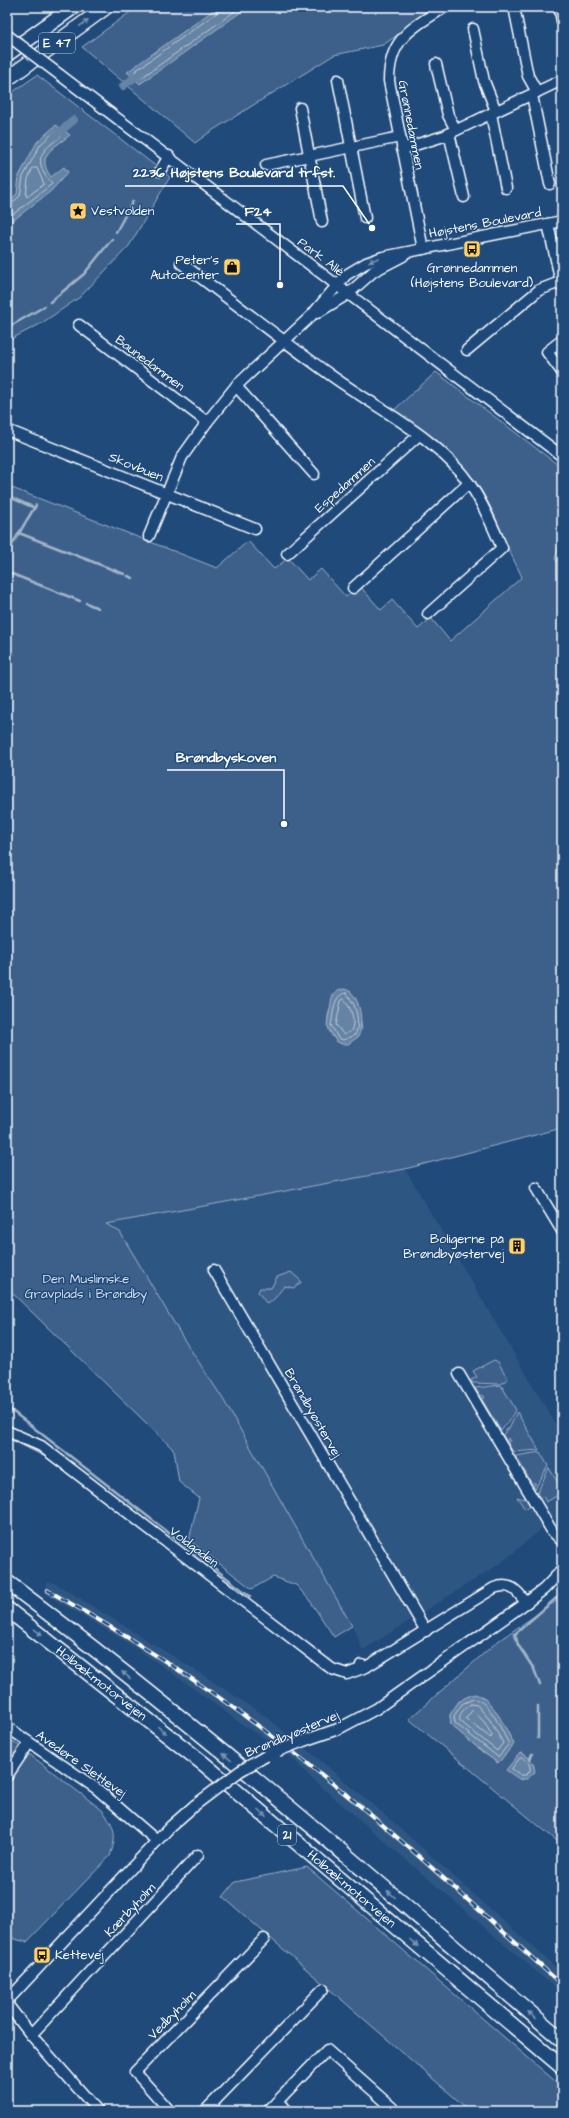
<svg xmlns="http://www.w3.org/2000/svg" width="569" height="2118" font-family="'Architects Daughter',sans-serif">
<rect width="100%" height="100%" fill="#1f4a7a"/>
<filter id="ink" filterUnits="userSpaceOnUse"><feTurbulence type="fractalNoise" baseFrequency=".025" numOctaves="2"/><feDisplacementMap in="SourceGraphic" scale="8" xChannelSelector="R" yChannelSelector="G"/><feConvolveMatrix kernelMatrix="1 2 1 2 8 2 1 2 1" color-interpolation-filters="sRGB"/></filter>
<g filter="url(#ink)">
<g fill="#2e5683">
<polygon points="562,534 562,566 555,559"/>
<polygon points="405,1169 562,1435 562,1512 501,1563 363,1650 352,1626 223,1399 106,1224"/>
<polygon points="47,1582 55,1583 200,1673 268,1718 290,1737 273,1743 247,1728 172,1673 125,1641 47,1595 43,1591"/>
<polygon points="303,1746 393,1822 562,1973 562,1994 311,1778 288,1753"/>
</g>
<g fill="#3c618b" stroke="#9eb0c5" fill-rule="evenodd">
<polygon points="137,7 438,7 383,45 334,55 210,132 195,143 82,47"/>
<polygon points="37,75 170,177 129,246 80,297 42,323 7,341 7,96"/>
<path d="M436 372 562 468V534L555 559 562 566V1128L405 1169 106 1224 120 1232 183 1338 223 1399 352 1626 334 1637 310 1601 296 1585 273 1577 252 1589 189 1540 199 1498 179 1482 174 1450 7 1288V486L217 568 248 541 274 569 288 558 308 580 321 569 346 597 359 585 381 610 392 600 418 629 431 618 450 641 522 577 477 484 438 441 394 410ZM350 991 358 1004 362 1029 342 1044C328 1038 324 1021 331 1007 333 1001 345 995 350 991Z"/>
<path d="M291 1272 301 1281 300 1284 293 1288 285 1286C278 1292 276 1300 267 1304L258 1292 260 1288H271L277 1277Z"/>
<polygon points="494,1360 498,1362 508,1379 500,1384 473,1383 471,1380 477,1377 473,1371"/>
<polygon points="501,1385 516,1410 501,1431 481,1398 485,1398 483,1395 481,1397 475,1388"/>
<polygon points="517,1412 539,1450 513,1452 507,1441 510,1441 508,1438 506,1441 503,1435 507,1429 509,1429"/>
<polygon points="540,1452 548,1466 535,1489 533,1485 536,1484 534,1482 532,1484 516,1456"/>
<polygon points="549,1468 560,1486 562,1485 562,1493 546,1502 543,1496 540,1498 537,1493"/>
<polygon points="517,1497 524,1499 527,1497 532,1505 525,1509"/>
<path d="M562 1597V1845L409 1719 498 1641ZM482 1696 498 1715 514 1744 498 1763 484 1753 451 1725 450 1715 459 1701ZM529 1757 534 1766 522 1780 507 1770Z"/>
<path d="M7 1737 102 1810C116 1827 117 1836 110 1856L27 1942 14 1939 7 1929Z"/>
<polygon points="307,1867 562,2087 562,2111 470,2111 223,1897 235,1882"/>
</g>
<g fill="#6583a4" stroke="#a3b5c8">
<polygon points="218,7 248,7 140,84 127,72"/>
<path d="M56 125 70 135C54 148 35 155 51 177L64 167 68 172 51 191 7 225V202L17 194 19 176 37 142Z"/>
<path d="M344 989C361 992 364 1025 358 1037L348 1044H342L336 1041 327 1025 332 997 337 991Z"/>
<path d="M475 1694C495 1700 504 1727 514 1744L498 1763 484 1753 451 1725 450 1715C456 1704 462 1697 475 1694Z"/>
<path d="M520 1753C529 1755 534 1763 535 1772L527 1779H519L506 1770Z"/>
</g>
<g fill="none" stroke-linecap="round" stroke-linejoin="round">
<g stroke="#c1cddb" stroke-width="1">
<polyline points="220,7 218,12 135,71 135,74 141,78 241,7"/>
<polygon points="33,168 37,168 44,184 27,197 26,195 28,179"/>
<path d="M7 205 11 204 20 196 23 177 40 145 55 131 61 133V136C47 148 33 154 45 175 47 179 51 180 52 184L7 219"/>
<path d="M346 993C356 1003 361 1022 355 1035L343 1040 338 1038 331 1025C334 1014 332 995 346 993Z"/>
<path d="M344 999C351 1007 356 1021 351 1031L344 1035 336 1025 341 1001Z"/>
<path d="M474 1699C491 1702 501 1730 509 1744L498 1757 455 1723 454 1716 462 1704Z"/>
<path d="M471 1704 477 1705 490 1720 503 1743 497 1751 460 1721C458 1714 465 1708 471 1704Z"/>
<polygon points="473,1710 485,1723 492,1736 491,1738 466,1719"/>
<path d="M520 1758C527 1758 531 1765 530 1771L526 1775H521L512 1769Z"/>
</g>
<g stroke="#a3b5c8" stroke-width="2.5">
<polyline points="116,232 133,201"/>
<polyline points="50,302 84,274 112,239"/>
<polyline points="7,328 45,306"/>
<polyline points="7,496 35,508"/>
<polyline points="19,533 124,574"/>
<polyline points="7,553 36,505"/>
<polyline points="7,572 80,601"/>
<polyline points="128,576 133,578"/>
<polyline points="86,603 98,608"/>
<polyline points="7,1407 250,1596"/>
<polyline points="7,1437 45,1456"/>
<polyline points="540,1685 534,1669 518,1645 515,1634 562,1593"/>
<polyline points="538,1738 538,1706"/>
<polyline points="530,1759 532,1754"/>
</g>
<g stroke="#6583a4" stroke-width="8">
<polyline points="123,86 141,73"/>
<polyline points="55,136 74,120"/>
</g>
<defs>
<g id="minor">
<polyline points="514,7 528,76 537,92"/>
<polyline points="559,7 562,21"/>
<polyline points="473,29 484,81 496,111"/>
<polyline points="436,64 448,115 456,130"/>
<polyline points="60,75 562,456"/>
<polyline points="338,80 365,218"/>
<polyline points="532,95 550,184"/>
<polyline points="300,108 322,222"/>
<polyline points="491,114 506,188"/>
<polyline points="449,133 464,197"/>
<polyline points="402,149 444,136 562,80"/>
<polyline points="266,165 400,137"/>
<polyline points="160,171 169,156"/>
<polyline points="548,224 562,287"/>
<path d="M423 249 389 81C389 38 412 28 445 7"/>
<path d="M181 263C231 300 279 338 329 374 377 409 437 436 471 486 484 505 493 527 502 548L428 614"/>
<polyline points="317,313 348,294 374,271 403,256"/>
<polyline points="79,325 207,422"/>
<polyline points="562,340 547,352 562,372"/>
<polyline points="467,350 539,290 560,282"/>
<polyline points="236,386 314,474"/>
<polyline points="7,430 255,529"/>
<polyline points="149,536 182,457 207,422 236,386 311,316 346,275 366,263 383,257 562,221"/>
<polyline points="287,554 419,435"/>
<polyline points="353,588 469,483"/>
<polyline points="536,1188 562,1231"/>
<polyline points="214,1270 426,1631"/>
<polyline points="459,1374 552,1531 562,1541"/>
<polyline points="7,1431 41,1446 332,1669 347,1674 366,1667"/>
<path d="M361 1665 366 1667 494 1588C510 1582 517 1590 526 1603"/>
<polyline points="7,1727 97,1789 157,1841"/>
<polyline points="306,1740 338,1729 376,1709 526,1603 544,1589 562,1570"/>
<polyline points="7,1776 29,1743"/>
<polyline points="7,2001 170,1827 195,1805"/>
<polyline points="7,2004 31,2035 98,2111"/>
<polyline points="31,2035 198,1855"/>
<polyline points="277,2102 288,2111"/>
<polyline points="170,2111 135,2072 264,1939"/>
<polyline points="205,2111 323,1989"/>
<polyline points="268,2111 327,2050 396,2111"/>
</g>
<g id="highway">
<polyline points="7,54 73,7"/>
<polyline points="7,79 106,7"/>
<path d="M7 1582C199 1726 380 1884 562 2040"/>
<path id="s1" d="M7 1609 204 1764 562 2067"/>
</g>
</defs>
<use href="#minor" stroke="#fff" stroke-width="13"/>
<use href="#highway" stroke="#fff" stroke-width="17"/>
<use href="#minor" stroke="#1f4a7a" stroke-width="10"/>
<use href="#highway" stroke="#1f4a7a" stroke-width="14"/>
<defs>
<path id="rail" d="M47 1590C127 1635 204 1684 277 1740 377 1815 469 1901 562 1985"/>
</defs>
<use href="#rail" stroke="#fff" stroke-width="4"/>
<use href="#rail" stroke="#1f4a7a" stroke-width="2.5" stroke-dasharray="8" stroke-linecap="butt"/>
<defs>
<g id="minor-bridge">
<polyline points="7,35 60,75"/>
<polyline points="278,1751 306,1740"/>
<polyline points="195,1805 240,1771 266,1756"/>
</g>
</defs>
<use href="#minor-bridge" stroke="#fff" stroke-width="13" stroke-linecap="butt"/>
<use href="#minor-bridge" stroke="#1f4a7a" stroke-width="10"/>
</g>
<defs><path id="oneway-solid" d="M-6-.8H1V-3.2L6.5 0L1 3.2V.8H-6Z"/></defs>
<g fill="#7992af">
<use href="#oneway-solid" transform="translate(84 23) rotate(-36)"/>
<use href="#oneway-solid" transform="translate(374 260) rotate(159)"/>
<use href="#oneway-solid" transform="translate(38 1632) rotate(38)"/>
<use href="#oneway-solid" transform="translate(126 1675) rotate(-141)"/>
<use href="#oneway-solid" transform="translate(162 1730) rotate(39)"/>
<use href="#oneway-solid" transform="translate(227 1757) rotate(-140)"/>
<use href="#oneway-solid" transform="translate(262 1813) rotate(40)"/>
<use href="#oneway-solid" transform="translate(391 1894) rotate(-139)"/>
<use href="#oneway-solid" transform="translate(414 1943) rotate(40)"/>
<use href="#oneway-solid" transform="translate(532 2015) rotate(-140)"/>
</g>
</g>
<defs>
<symbol id="sight-square" viewBox="-11 -11 22 22"><rect x="-9" y="-9" width="18" height="18" rx="4" fill="#ffd166" stroke="#1f4a7a"/><path d="M0-6L1.8-2.2L6-1.7L2.9 1.2L3.7 5.4L0 3.3L-3.7 5.4L-2.9 1.2L-6-1.7L-1.8-2.2Z" fill="#111"/></symbol>
<symbol id="bus-square" viewBox="-11 -11 22 22"><rect x="-9" y="-9" width="18" height="18" rx="4" fill="#ffd166" stroke="#1f4a7a"/><path d="M-5-6H5V4H4V6H2V4H-2V6H-4V4H-5ZM-3.5-4V0h7V-4ZM-3.5 1.2v1.5H-2V1.2ZM2 1.2v1.5H3.5V1.2Z" fill="#111"/></symbol>
<symbol id="shop-square" viewBox="-11 -11 22 22"><rect x="-9" y="-9" width="18" height="18" rx="4" fill="#ffd166" stroke="#1f4a7a"/><path d="M-5-2.5h2.3a2.7 3.5 0 0 1 5.4 0H5L5.5 6h-11ZM-1.5-2.5h3a1.5 2.3 0 0 0-3 0Z" fill="#111"/></symbol>
<symbol id="building-square" viewBox="-11 -11 22 22"><rect x="-9" y="-9" width="18" height="18" rx="4" fill="#ffd166" stroke="#1f4a7a"/><path d="M-4-6H4V6H1V3H-1V6H-4ZM-2.5-4.3h1.7v1.8h-1.7ZM.8-4.3h1.7v1.8H.8ZM-2.5-1h1.7V.8h-1.7ZM.8-1h1.7V.8H.8Z" fill="#111"/></symbol>
</defs>
<g fill-rule="evenodd">
<use href="#sight-square" x="68" y="201" width="20" height="20"/>
<use href="#bus-square" x="462" y="239" width="20" height="20"/>
<use href="#shop-square" x="222" y="257" width="20" height="20"/>
<use href="#building-square" x="507" y="1236" width="20" height="20"/>
<use href="#bus-square" x="32" y="1945" width="20" height="20"/>
</g>
<g text-anchor="middle" dominant-baseline="central" stroke-width="3" stroke-linejoin="round" paint-order="stroke">
<g fill="#1f4a7a" stroke="#bcc9d7" stroke-width="1">
<rect x="39" y="33" width="36" height="20" rx="3"/>
<rect x="278" y="1825" width="18" height="20" rx="3"/>
</g>
<g font-size="12" font-weight="bold" fill="#fff">
<text x="57" y="43">E 47</text>
<text x="287" y="1835">21</text>
</g>
<g font-size="13" fill="#fff" stroke="#1f4a7a">
<text transform="translate(411 125) rotate(79)">Grønnedammen</text>
<text transform="translate(485 223) rotate(-11)">Højstens Boulevard</text>
<text transform="translate(321 257) rotate(37)">Park Allé</text>
<text transform="translate(150 363) rotate(37)">Baunedammen</text>
<text transform="translate(136 467) rotate(22)">Skovbuen</text>
<text transform="translate(345 485) rotate(-42)">Espedammen</text>
<text transform="translate(313 1413) rotate(60)">Brøndbyøstervej</text>
<text transform="translate(194 1547) rotate(37)">Voldgaden</text>
<text stroke="none"><textPath href="#s1" startOffset="120">Holbækmotorvejen</textPath></text>
<text transform="translate(292 1734) rotate(-23)">Brøndbyøstervej</text>
<text transform="translate(81 1764) rotate(35)">Avedøre Slettevej</text>
<text stroke="none"><textPath href="#s1" startOffset="444">Holbækmotorvejen</textPath></text>
<text transform="translate(130 1910) rotate(-47)">Kærbyholm</text>
<text transform="translate(172 2015) rotate(-46)">Vedbyholm</text>
</g>
<g font-size="13" fill="#fff" stroke="#1f4a7a" text-anchor="start">
<text x="91" y="211">Vestvolden</text>
<text x="219" y="260" text-anchor="end">Peter's<tspan x="219" dy="15">Autocenter</tspan></text>
<text x="472" y="268" text-anchor="middle">Grønnedammen<tspan x="472" dy="15">(Højstens Boulevard)</tspan></text>
<text x="504" y="1239" text-anchor="end">Boligerne på<tspan x="504" dy="15">Brøndbyøstervej</tspan></text>
<text x="55" y="1955">Kettevej</text>
</g>
<g font-size="13" fill="#d8dfe8" stroke="#1f4a7a">
<text x="86" y="1279">Den Muslimske<tspan x="86" dy="15">Gravplads i Brøndby</tspan></text>
</g>
</g>
<path fill="none" stroke="#fff" stroke-width="1.5" d="M372 228L343 186H125M280 285L280 224H236M284 824L284 770H167"/>
<g fill="#fff" stroke="#1f4a7a" stroke-width="1.5">
<circle cx="372" cy="228" r="4"/>
<circle cx="280" cy="285" r="4"/>
<circle cx="284" cy="824" r="4"/>
</g>
<g font-size="14" text-anchor="middle" font-weight="bold" fill="#fff" stroke="#1f4a7a" stroke-width="3" stroke-linejoin="round" paint-order="stroke">
<text x="234" y="177">2236 Højstens Boulevard trfst.</text>
<text x="258" y="216">F24</text>
<text x="226" y="762">Brøndbyskoven</text>
</g>
<rect width="569" height="2118" fill="none" stroke="#1f4a7a" stroke-width="24"/>
<rect x="12" y="12" width="545" height="2094" fill="none" stroke="#fff" stroke-width="1.5" filter="url(#ink)"/>
</svg>
